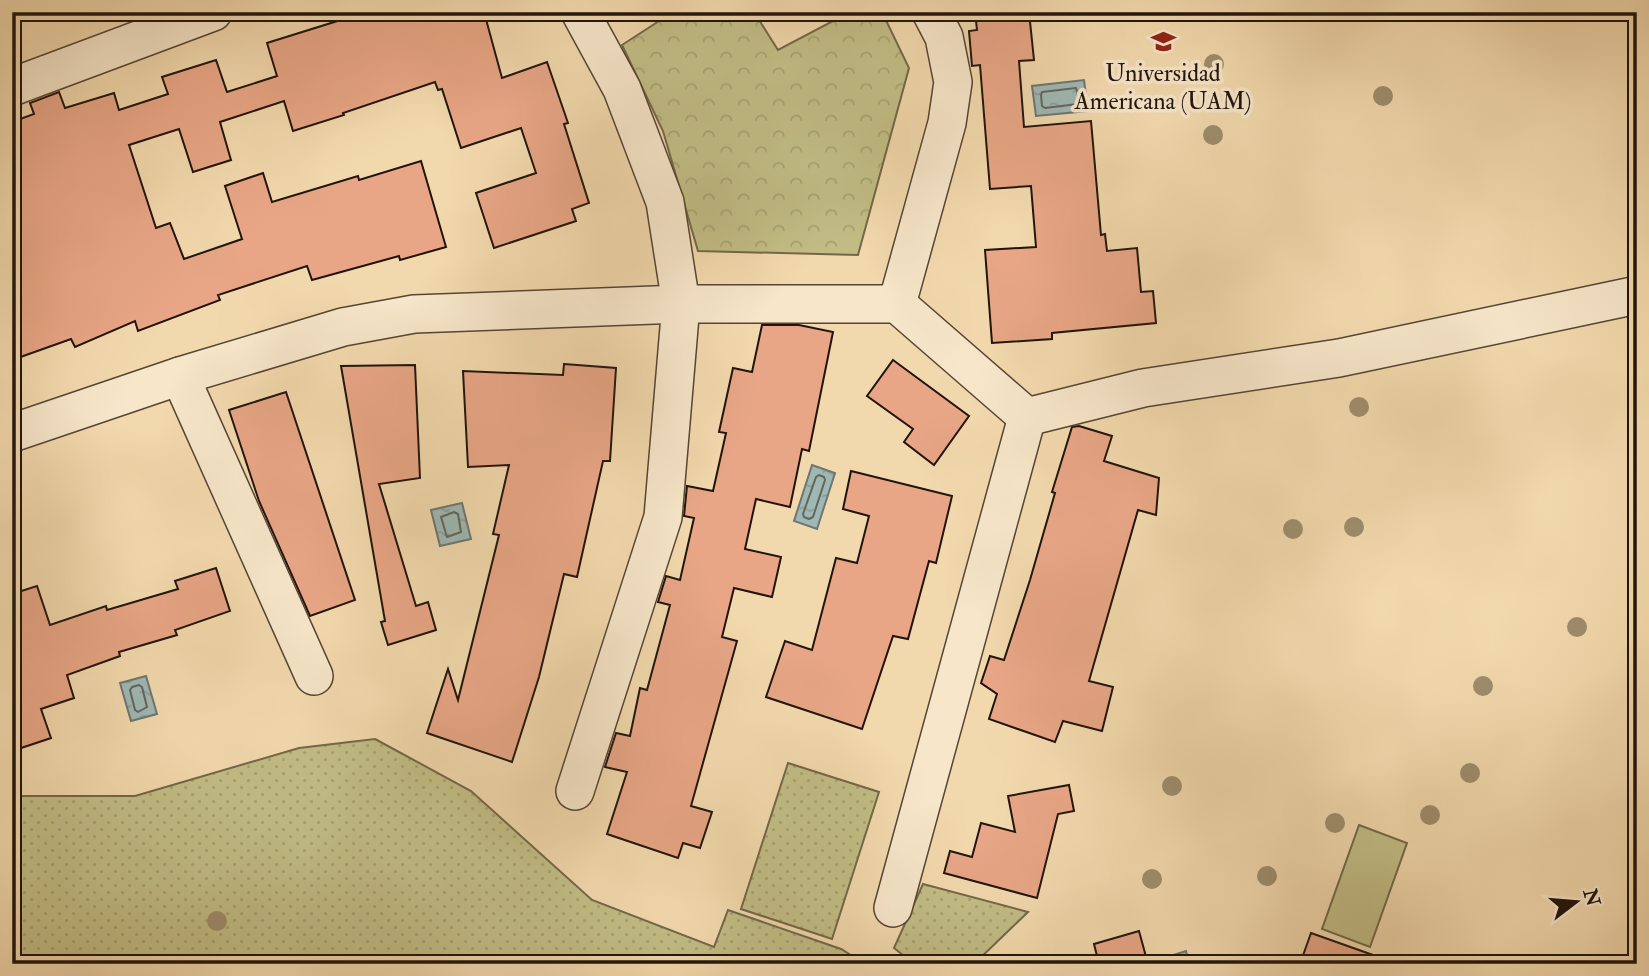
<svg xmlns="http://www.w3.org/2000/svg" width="1649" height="976" font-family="'IM FELL Double Pica',serif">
<defs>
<pattern id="grass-dots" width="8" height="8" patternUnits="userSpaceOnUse" patternTransform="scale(1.75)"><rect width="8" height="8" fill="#c2bd85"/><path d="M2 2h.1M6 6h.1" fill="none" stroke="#a6a272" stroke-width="1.8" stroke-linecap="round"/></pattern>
<pattern id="park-crowns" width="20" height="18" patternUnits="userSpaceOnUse" patternTransform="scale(1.75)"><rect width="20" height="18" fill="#c2bd85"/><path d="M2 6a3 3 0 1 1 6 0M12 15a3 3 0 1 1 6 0" fill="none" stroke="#a6a272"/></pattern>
<pattern id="water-ripples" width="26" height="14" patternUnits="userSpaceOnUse" patternTransform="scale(1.75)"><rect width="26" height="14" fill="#9fb8b4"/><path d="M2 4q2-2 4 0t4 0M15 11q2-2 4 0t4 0" fill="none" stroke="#899d9a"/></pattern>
</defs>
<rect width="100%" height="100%" fill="#f2d9ad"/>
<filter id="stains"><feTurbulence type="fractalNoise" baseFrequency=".00286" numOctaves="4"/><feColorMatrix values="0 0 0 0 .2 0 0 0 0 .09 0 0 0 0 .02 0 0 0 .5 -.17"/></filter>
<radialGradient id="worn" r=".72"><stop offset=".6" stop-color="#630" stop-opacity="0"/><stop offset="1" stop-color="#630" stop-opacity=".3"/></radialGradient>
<g fill="url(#grass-dots)" stroke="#726848" stroke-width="2">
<polygon points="375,739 471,791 592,900 714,947 728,910 841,949 865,964 12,964 12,796 135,796 299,748"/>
<polygon points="788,763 879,792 832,939 741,909"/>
<polygon points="923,884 1028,912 974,964 914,964 894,948"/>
</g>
<polygon fill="url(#park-crowns)" stroke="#726848" stroke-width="2" points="673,12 754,12 778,50 850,12 882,12 909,68 858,255 698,251 663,131 622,45"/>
<polygon fill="#c2bd85" stroke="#726848" stroke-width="2" points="1359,825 1407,843 1370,947 1322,929"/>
<g fill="url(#water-ripples)" stroke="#6d7671" stroke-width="2">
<polygon points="1084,80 1088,111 1036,116 1032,86"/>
<polygon points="812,465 835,473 817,529 794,521"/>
<polygon points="462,503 471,539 440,546 431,510"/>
<polygon points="146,676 157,714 131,721 120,683"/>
<polygon points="1186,951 1189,964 1151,964 1151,962"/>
</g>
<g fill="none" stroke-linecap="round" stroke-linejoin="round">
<g stroke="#606660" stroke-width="2">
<polygon points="1076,88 1080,101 1078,104 1045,108 1042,106 1041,95 1042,92"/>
<polygon points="819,475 824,477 825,480 813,517 809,519 804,517 803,514 816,477"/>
<polygon points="454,512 458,514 461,532 447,537 441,517"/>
<polygon points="139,685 142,687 147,707 138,712 135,710 130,690 132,687"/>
</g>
</g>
<g fill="#e8a686" stroke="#21140c" stroke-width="2">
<polygon points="345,12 484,12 502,78 547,62 568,123 564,124 589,203 572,209 576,221 494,248 476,193 536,173 521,128 461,148 442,89 438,90 435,82 343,113 344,115 293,131 284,101 220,122 231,160 193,172 179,129 129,145 156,228 170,223 184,259 242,239 225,186 263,173 272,202 358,176 359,180 421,161 446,247 400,260 399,256 312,280 307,266 218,295 220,300 138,331 135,321 75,347 71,339 12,360 12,122 34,114 30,103 59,92 65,108 114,93 119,110 168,94 162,77 216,60 227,92 277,76 267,43 347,18"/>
<polygon points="975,12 1029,12 1034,60 1019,61 1024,127 1091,121 1101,235 1105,234 1107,251 1137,248 1141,292 1153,291 1156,323 1052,333 1052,339 992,343 985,250 1036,247 1031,186 990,189 980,65 972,66 969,31 977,30"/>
<polygon points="762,325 799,325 833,332 809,451 802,449 790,507 756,499 745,549 781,557 772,597 734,588 722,637 737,641 691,806 712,812 700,848 683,843 678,858 607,834 627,772 605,767 616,733 630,736 640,688 647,690 670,605 658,602 666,576 680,580 694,518 684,516 687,486 713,491 726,433 719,432 733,368 752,372"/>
<polygon points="893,360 969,416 934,465 904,442 913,429 867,396"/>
<polygon points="564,364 616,368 610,461 603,461 577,577 564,574 539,677 512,762 427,733 448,669 458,700 499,535 493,534 509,465 468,467 463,371 563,375"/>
<polygon points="415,365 420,478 379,484 416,606 428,602 436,630 388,645 381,622 385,621 341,366"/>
<polygon points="286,392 355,600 310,616 259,501 229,410"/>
<polygon points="1079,426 1112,436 1104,461 1159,478 1156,515 1138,510 1089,681 1113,687 1102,731 1063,721 1055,742 989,719 997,694 981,683 990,656 1004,660 1030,580 1055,493 1052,492 1072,427"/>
<polygon points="851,471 952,496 936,563 929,561 908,639 893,636 862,729 766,697 785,641 812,650 836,558 857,563 869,516 843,509"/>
<polygon points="216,568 230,611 175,630 177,635 119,652 120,656 67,675 74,698 41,709 51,738 12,751 12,594 37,586 50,625 106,606 107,610 178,589 175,581"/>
<polygon points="1069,785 1074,811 1058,814 1037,898 944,873 950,851 972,857 981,823 1015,832 1008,796"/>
<polygon points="1139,931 1148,964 1099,964 1094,944"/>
<polygon points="1311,933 1387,960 1386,964 1300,964"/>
</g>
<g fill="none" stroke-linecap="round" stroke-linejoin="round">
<defs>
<g id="minor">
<polyline points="12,87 213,12"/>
<polyline points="897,304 947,123 953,82 944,37 931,12"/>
<polyline points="180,376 314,676"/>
<polyline points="12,433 180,376 343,327 414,314 681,304 897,304 1027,417 1143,388 1339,358 1637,295"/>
<polyline points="575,791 663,517 681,304 665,202 622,89 580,12"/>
<polyline points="893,908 1027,417"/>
</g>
</defs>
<use href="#minor" stroke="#554534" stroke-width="40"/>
<use href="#minor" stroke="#f7e6ca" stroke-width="37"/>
</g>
<g fill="#9e8d6c">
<circle cx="1214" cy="64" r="10"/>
<circle cx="1383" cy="96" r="10"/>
<circle cx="1213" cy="135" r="10"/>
<circle cx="1359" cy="407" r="10"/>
<circle cx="1354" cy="527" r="10"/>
<circle cx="1293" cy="529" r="10"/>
<circle cx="1577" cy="627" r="10"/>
<circle cx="1483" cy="686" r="10"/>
<circle cx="1470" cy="773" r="10"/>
<circle cx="1172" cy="786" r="10"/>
<circle cx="1430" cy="815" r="10"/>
<circle cx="1335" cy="823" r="10"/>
<circle cx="1267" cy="876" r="10"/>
<circle cx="1152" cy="879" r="10"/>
<circle cx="217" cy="921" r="10"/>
</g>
<defs>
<symbol id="university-bare" viewBox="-9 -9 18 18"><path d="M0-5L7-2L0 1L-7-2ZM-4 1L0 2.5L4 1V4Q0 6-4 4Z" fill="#8f2418" stroke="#f7e6ca" stroke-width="2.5" paint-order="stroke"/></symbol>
</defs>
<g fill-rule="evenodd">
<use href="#university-bare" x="1146" y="24" width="35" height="35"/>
</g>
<g text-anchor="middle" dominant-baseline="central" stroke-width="7" stroke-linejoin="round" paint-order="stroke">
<g font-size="24" fill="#21140c" stroke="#f7e6ca">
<text x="1163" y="73">Universidad<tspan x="1163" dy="28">Americana (UAM)</tspan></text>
</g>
</g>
<rect width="1649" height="976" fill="none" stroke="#f2d9ad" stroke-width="42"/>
<rect x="14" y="14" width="1621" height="948" fill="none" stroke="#21140c" stroke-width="3.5"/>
<rect x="21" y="21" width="1607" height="934" fill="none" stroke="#21140c" stroke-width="2"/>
<g transform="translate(1576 902) rotate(74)" stroke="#f7e6ca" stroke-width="5" paint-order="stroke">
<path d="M0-5L12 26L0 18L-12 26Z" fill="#21140c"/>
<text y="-10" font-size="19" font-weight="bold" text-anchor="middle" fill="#21140c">N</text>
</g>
<rect width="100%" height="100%" filter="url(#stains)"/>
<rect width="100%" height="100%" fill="url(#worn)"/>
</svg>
